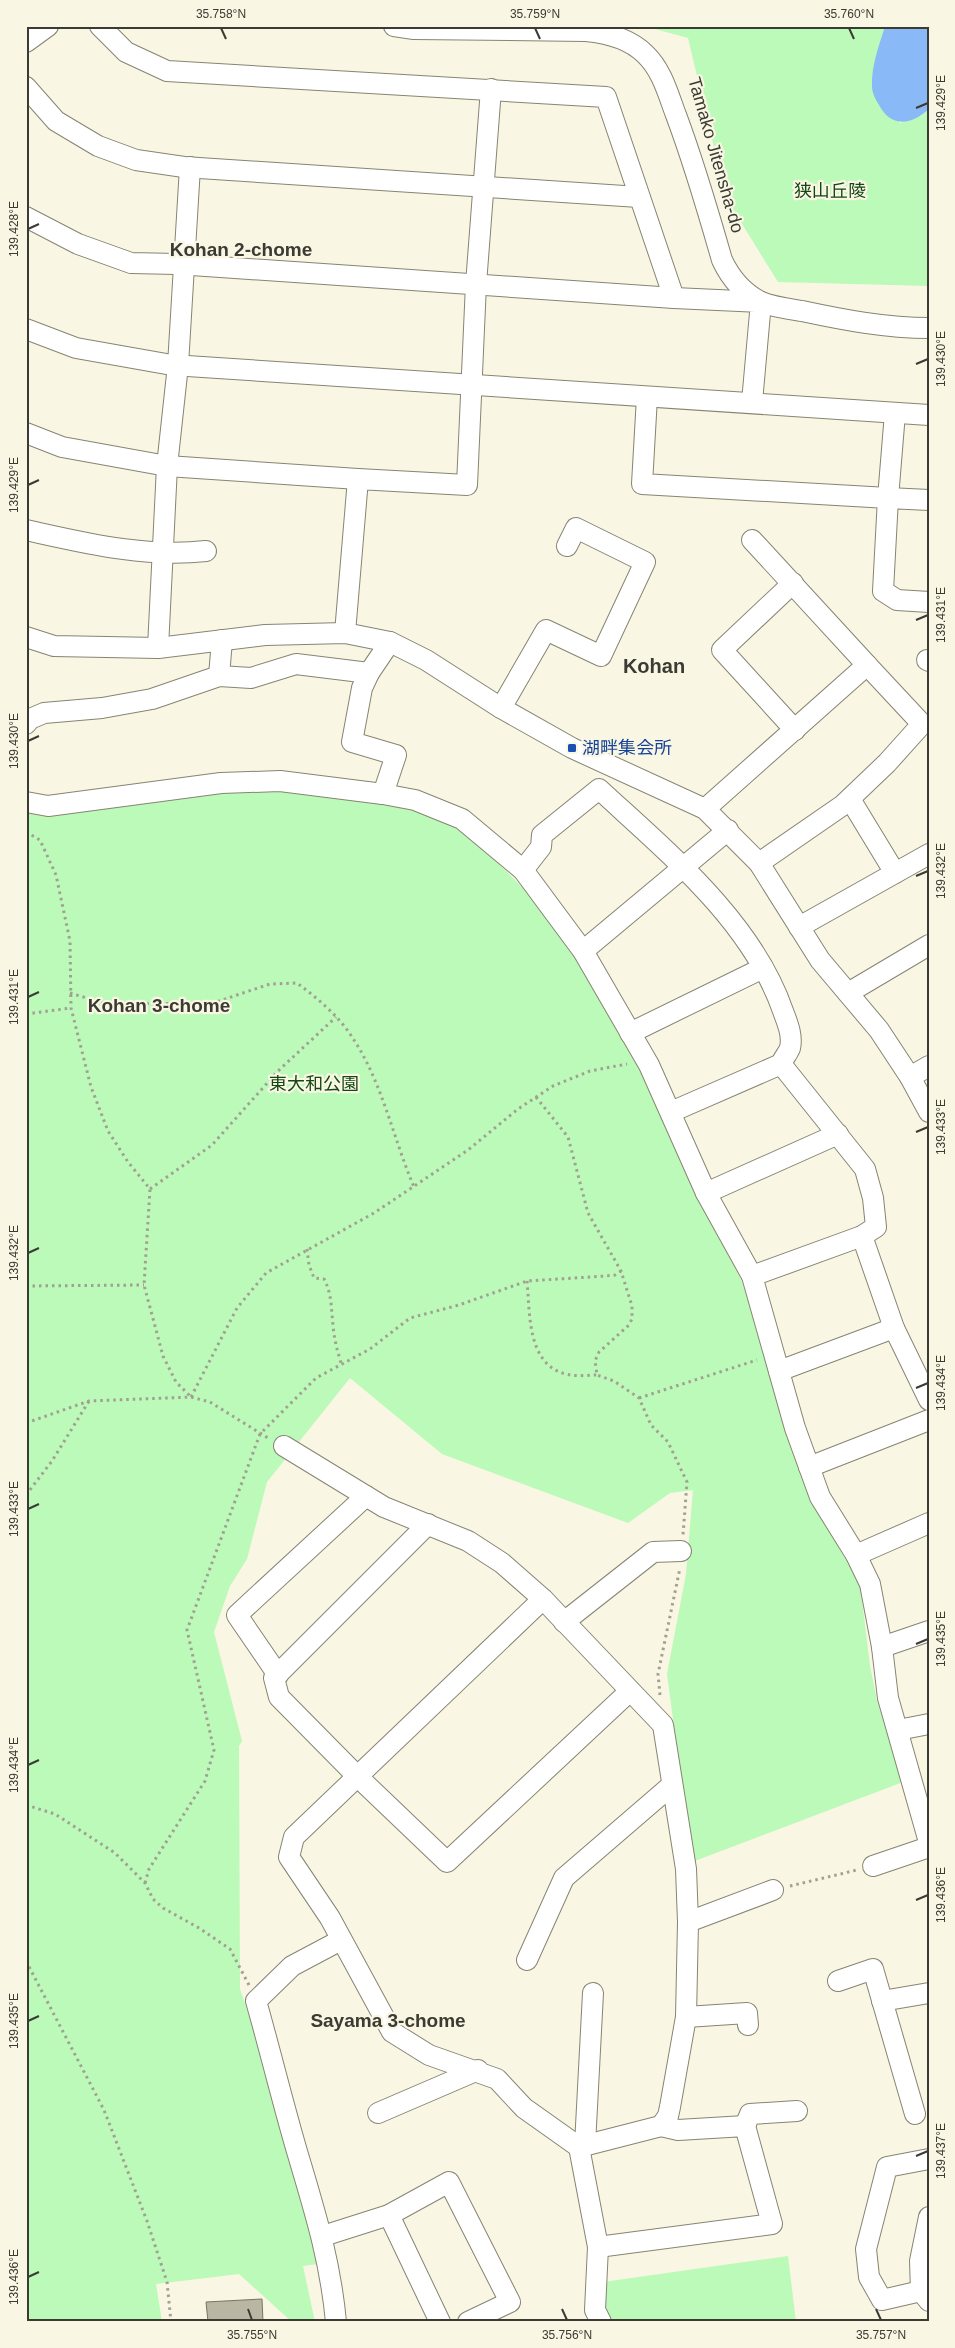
<svg xmlns="http://www.w3.org/2000/svg" width="955" height="2348" font-family="Helvetica,'Noto Sans JP',sans-serif">
<rect width="100%" height="100%" fill="#f9f6e3"/>
<g fill="#bbfab8">
<polygon points="644,26 885,26 874,66 872,89 900,123 921,116 929,109 929,286 778,282 726,198 688,38"/>
<polygon points="275,788 386,802 462,827 548,913 639,1065 741,1280 768,1356 810,1499 860,1584 870,1666 877,1701 903,1782 692,1862 667,1674 686,1574 693,1490 670,1493 628,1523 442,1454 350,1378 267,1482 247,1559 230,1586 214,1632 242,1741 239,1746 240,1989 256,2037 314,2241 318,2264 303,2266 315,2322 292,2322 239,2274 156,2284 162,2322 26,2322 26,809 36,812"/>
<polygon points="788,2256 796,2322 609,2322 603,2309 603,2282"/>
</g>
<path fill="#89baf7" d="M885 26H929V109C912 125 891 128 879 105 876 100 872 93 872 87 871 66 879 46 885 26Z"/>
<polygon fill="#b9b6a4" stroke="#787564" points="262,2299 263,2322 208,2322 206,2302"/>
<g fill="none" stroke-linecap="round" stroke-linejoin="round">
<defs>
<g id="minor">
<polyline points="100,26 126,52 167,71 606,97 674,298"/>
<path d="M394 26 414 29 586 31C607 33 630 39 645 54 662 70 668 94 676 115 694 163 708 211 722 260 730 277 743 293 761 302 773 307 789 309 802 311 844 320 886 328 929 328"/>
<polyline points="26,42 48,26"/>
<polyline points="26,87 56,121 98,146 136,160 184,167 639,197"/>
<polyline points="26,217 78,244 131,263 177,264 674,298 761,302 752,402"/>
<polyline points="26,329 76,348 172,365 929,415"/>
<polyline points="647,397 642,484 888,498 895,413"/>
<polyline points="26,433 62,447 167,466 358,479"/>
<polyline points="929,500 888,498 883,591 897,600 929,602"/>
<path d="M26 530C85 543 145 558 206 551"/>
<polyline points="793,583 722,650 795,730"/>
<polyline points="345,633 358,479 467,485 476,284 491,89"/>
<polyline points="26,637 54,646 158,648 265,635 345,633 390,642 426,660 501,708 572,748 705,809 759,863 820,960 879,1030 910,1077 929,1112"/>
<polyline points="158,648 167,466 178,365 190,167"/>
<polyline points="927,660 929,661"/>
<polyline points="219,676 222,640"/>
<polyline points="501,708 546,630 601,656 645,562 576,528 567,546"/>
<polyline points="26,724 30,719 44,713 102,708 152,699 219,676 251,678 296,664 369,673 390,642"/>
<polyline points="383,794 415,800 462,819 523,870 583,951 649,1065 706,1193 752,1276 795,1428 820,1497 856,1555 870,1584 882,1647 888,1698 929,1842"/>
<polyline points="850,799 895,873"/>
<polyline points="26,802 48,806 221,783 280,781 383,794 396,755 352,742 362,688 369,673"/>
<polyline points="705,809 867,665 752,540"/>
<polyline points="759,863 843,805 887,763 922,724 867,665"/>
<path d="M523 870 541 847 542 835 599 789C667 852 752 921 783 1011 787 1022 793 1035 790 1048 788 1053 783 1059 781 1064L671 1112"/>
<polyline points="799,927 929,854"/>
<polyline points="583,951 728,830"/>
<polyline points="848,993 929,945"/>
<polyline points="630,1033 763,968"/>
<polyline points="910,1077 929,1066"/>
<polyline points="706,1193 838,1134"/>
<polyline points="862,1236 894,1328 929,1400"/>
<polyline points="752,1276 862,1236 876,1227 873,1198 865,1169 781,1064"/>
<polyline points="779,1371 894,1328"/>
<polyline points="284,1446 384,1507 468,1541 502,1563 543,1599 663,1725 686,1869 688,1922 686,2017 670,2107 668,2116 661,2126 579,2147"/>
<polyline points="809,1467 929,1420"/>
<polyline points="428,1524 274,1678 279,1697 357,1776 447,1862 630,1691"/>
<polyline points="856,1555 929,1523"/>
<polyline points="543,1599 294,1837 289,1857 330,1918 392,2032 429,2055 497,2079 524,2108 579,2147 598,2247 595,2310 601,2322"/>
<polyline points="564,1622 653,1552 681,1551"/>
<polyline points="882,1647 929,1631"/>
<polyline points="278,1675 237,1615 366,1496"/>
<polyline points="898,1730 929,1724"/>
<polyline points="873,1866 929,1847"/>
<polyline points="688,1922 773,1890"/>
<polyline points="527,1960 564,1878 672,1785"/>
<polyline points="838,1981 873,1969 915,2114"/>
<polyline points="882,2001 929,1993"/>
<polyline points="686,2017 747,2013 748,2025"/>
<polyline points="378,2113 478,2070"/>
<polyline points="745,2126 750,2114 797,2111"/>
<polyline points="585,2145 593,1993"/>
<polyline points="389,2215 440,2322"/>
<polyline points="929,2217 920,2261 921,2291 929,2301"/>
<polyline points="323,2236 389,2215 449,2182 510,2302 468,2322"/>
<polyline points="598,2247 772,2224 745,2126 678,2130 661,2126"/>
<polyline points="921,2291 882,2300 869,2277 866,2249 887,2167 929,2159"/>
<path d="M336 2322C330 2258 314 2209 296 2148 282 2100 270 2050 256 2001L292 1966 341 1940"/>
</g>
</defs>
<use href="#minor" stroke="#878473" stroke-width="22"/>
<g stroke="#a2a092" stroke-width="3" stroke-dasharray="2.5 4" stroke-linecap="butt">
<polyline points="26,832 40,840 56,875 70,941 71,1008 91,1087 108,1131 128,1162 150,1189 144,1285 163,1356 176,1382 191,1397"/>
<path d="M70 993 107 1004 213 1003 270 984 297 983C317 998 338 1015 352 1037 382 1081 393 1138 414 1187"/>
<polyline points="26,1014 71,1008"/>
<polyline points="536,1097 568,1137 588,1213 621,1271 632,1306 632,1319 629,1325 599,1352 595,1361 597,1375 614,1381 639,1398 651,1425 668,1442 687,1482 683,1535"/>
<polyline points="150,1189 212,1145 278,1071 336,1017"/>
<path d="M307 1249 309 1265 314 1278 324 1279C332 1294 331 1308 333 1325 334 1338 337 1350 341 1363"/>
<path d="M527 1281C530 1313 527 1365 566 1374 576 1377 587 1375 597 1375"/>
<polyline points="26,1286 144,1285"/>
<polyline points="191,1397 237,1308 266,1273 374,1213 468,1150 518,1109 553,1086 590,1071 627,1064"/>
<polyline points="639,1398 757,1360"/>
<polyline points="26,1423 89,1401 191,1397 210,1402 268,1438"/>
<polyline points="26,1495 52,1461 89,1401"/>
<polyline points="660,1695 658,1674 680,1568"/>
<polyline points="26,1805 55,1814 115,1853 145,1883 153,1899 163,1908 199,1928 230,1949 249,1985"/>
<polyline points="145,1883 149,1869 205,1781 214,1750 187,1630 260,1434 316,1378 370,1349 410,1318 459,1305 527,1281 606,1276 615,1275 621,1271"/>
<polyline points="790,1886 857,1870"/>
<polyline points="26,1961 104,2110 147,2221 167,2282 171,2322"/>
</g>
<use href="#minor" stroke="#fff" stroke-width="20"/>
</g>
<path fill="none" stroke="#3b3a33" stroke-width="2" d="M221 28 226 39M535 28 540 39M849 28 854 39M916 108 928 103M28 229 39 224M916 364 928 359M28 485 39 480M916 620 928 615M28 741 39 736M916 876 928 871M28 997 39 992M916 1132 928 1127M28 1253 39 1248M916 1388 928 1383M28 1509 39 1504M916 1644 928 1639M28 1765 39 1760M916 1900 928 1895M28 2021 39 2016M916 2156 928 2151M28 2277 39 2272M248 2309 252 2320M562 2309 567 2320M876 2309 881 2320"/>
<rect fill="#1a4fb4" stroke="#f9f6e3" stroke-width="2" x="567" y="743" width="10" height="10" rx="2.5"/>
<g text-anchor="middle" dominant-baseline="central" stroke-width="4.5" stroke-linejoin="round" paint-order="stroke">
<g font-size="18" fill="#3b3a33" stroke="#f9f6e3">
<text transform="translate(716 155) rotate(74)">Tamako Jitensha-do</text>
</g>
<g font-size="18" fill="#154715" stroke="#f9f6e3">
<text x="830" y="191">狭山丘陵</text>
<text x="314" y="1084">東大和公園</text>
</g>
<g font-size="18" fill="#164399" stroke="#f9f6e3" text-anchor="start">
<text x="582" y="748">湖畔集会所</text>
</g>
<g font-size="19" font-weight="bold" fill="#3b3a33" stroke="#f9f6e3">
<text x="241" y="249">Kohan 2-chome</text>
<text x="159" y="1005">Kohan 3-chome</text>
<text x="388" y="2020">Sayama 3-chome</text>
</g>
<g font-size="20" font-weight="bold" fill="#3b3a33" stroke="#f9f6e3">
<text x="654" y="666">Kohan</text>
</g>
</g>
<rect width="955" height="2348" fill="none" stroke="#f9f6e3" stroke-width="55"/>
<rect x="28" y="28" width="900" height="2292" fill="none" stroke="#3b3a33" stroke-width="2"/>
<g font-size="12" text-anchor="middle" fill="#3b3a33">
<text x="221" y="18">35.758°N</text>
<text x="535" y="18">35.759°N</text>
<text x="849" y="18">35.760°N</text>
<text transform="translate(941 103) rotate(-90)" y="4">139.429°E</text>
<text transform="translate(14 229) rotate(-90)" y="4">139.428°E</text>
<text transform="translate(941 359) rotate(-90)" y="4">139.430°E</text>
<text transform="translate(14 485) rotate(-90)" y="4">139.429°E</text>
<text transform="translate(941 615) rotate(-90)" y="4">139.431°E</text>
<text transform="translate(14 741) rotate(-90)" y="4">139.430°E</text>
<text transform="translate(941 871) rotate(-90)" y="4">139.432°E</text>
<text transform="translate(14 997) rotate(-90)" y="4">139.431°E</text>
<text transform="translate(941 1127) rotate(-90)" y="4">139.433°E</text>
<text transform="translate(14 1253) rotate(-90)" y="4">139.432°E</text>
<text transform="translate(941 1383) rotate(-90)" y="4">139.434°E</text>
<text transform="translate(14 1509) rotate(-90)" y="4">139.433°E</text>
<text transform="translate(941 1639) rotate(-90)" y="4">139.435°E</text>
<text transform="translate(14 1765) rotate(-90)" y="4">139.434°E</text>
<text transform="translate(941 1895) rotate(-90)" y="4">139.436°E</text>
<text transform="translate(14 2021) rotate(-90)" y="4">139.435°E</text>
<text transform="translate(941 2151) rotate(-90)" y="4">139.437°E</text>
<text transform="translate(14 2277) rotate(-90)" y="4">139.436°E</text>
<text x="252" y="2339">35.755°N</text>
<text x="567" y="2339">35.756°N</text>
<text x="881" y="2339">35.757°N</text>
</g>
</svg>
